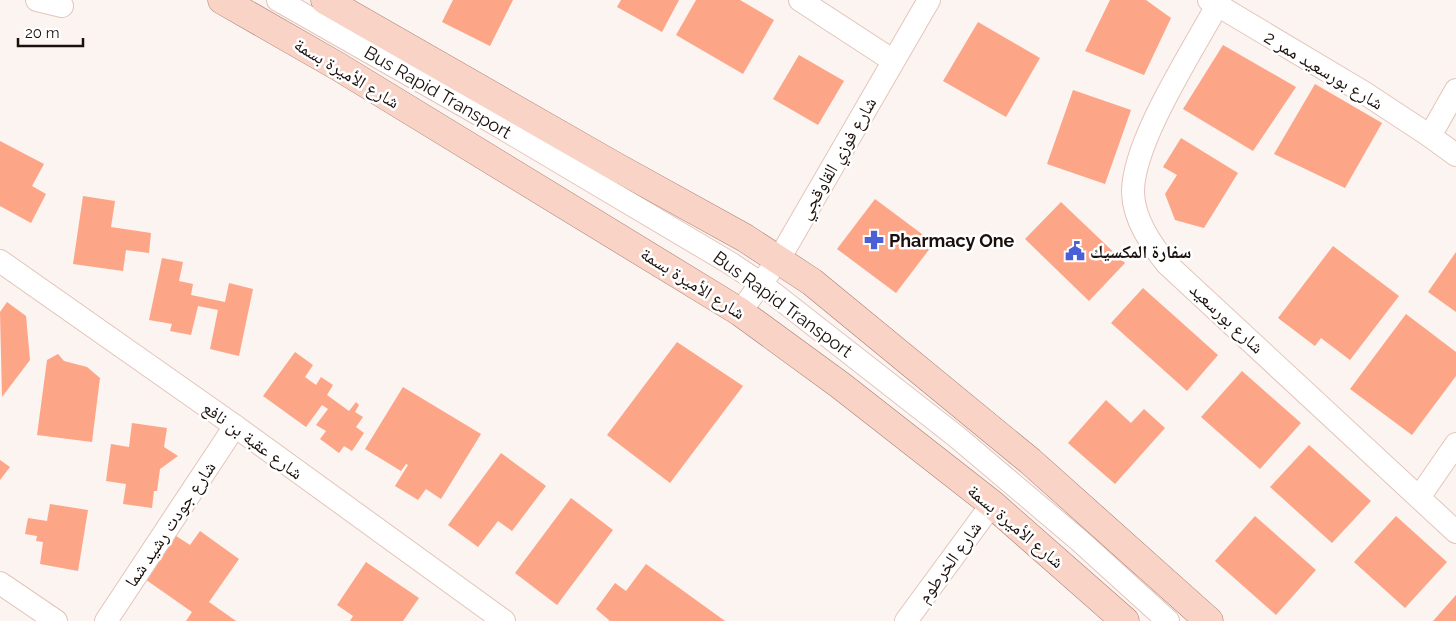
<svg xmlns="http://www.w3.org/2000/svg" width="1456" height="621" font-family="Raleway,'Noto Naskh Arabic',sans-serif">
<rect width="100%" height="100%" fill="#fbf4f1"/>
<g fill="#fda587">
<polygon points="453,0 513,0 490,46 442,22"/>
<polygon points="621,0 679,0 662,32 617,7"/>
<polygon points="696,0 740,0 774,20 743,74 676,35"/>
<polygon points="1110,0 1146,0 1171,18 1144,75 1085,51"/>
<polygon points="978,22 1040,58 1006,117 943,81"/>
<polygon points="1223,45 1296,87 1253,151 1183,109"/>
<polygon points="799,55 844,81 818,125 773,99"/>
<polygon points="1315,84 1382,123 1345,188 1274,154"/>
<polygon points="1073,90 1131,110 1105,184 1047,164"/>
<polygon points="1181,138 1238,173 1204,228 1175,220 1165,194 1177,175 1163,167"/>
<polygon points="0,141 44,164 32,186 46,194 31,223 0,206"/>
<polygon points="83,196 115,201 111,227 151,233 149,253 126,250 123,271 73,264"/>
<polygon points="875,199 934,243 896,293 837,249"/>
<polygon points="1061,202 1125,263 1089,301 1025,239"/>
<polygon points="1333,246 1399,296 1350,360 1321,338 1315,346 1278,318"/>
<polygon points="1456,252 1456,312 1428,292"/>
<polygon points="162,258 183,262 179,281 193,284 191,295 225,302 229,283 253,289 239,356 210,349 218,310 198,306 191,335 170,331 172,324 149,320"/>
<polygon points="1143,288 1218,355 1187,391 1111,323"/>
<polygon points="7,302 26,316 30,360 2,397 0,312"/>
<polygon points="1406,314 1456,352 1456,376 1412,435 1350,389"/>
<polygon points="677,342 743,386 670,483 607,435"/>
<polygon points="295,352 313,365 305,377 316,385 321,377 333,385 327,395 349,411 356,402 359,405 355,412 363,417 356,427 364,433 352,451 344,446 339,453 320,439 326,431 316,425 328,409 322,405 306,427 263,396"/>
<polygon points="58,354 64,361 87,367 100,378 92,442 37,435 47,360"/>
<polygon points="1242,371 1301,423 1260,469 1201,417"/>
<polygon points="403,387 481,434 441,499 426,489 418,500 395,486 408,465 406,464 401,471 365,449"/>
<polygon points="1106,400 1131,423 1144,409 1165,428 1115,484 1068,443"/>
<polygon points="132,423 167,428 164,447 178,456 160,469 157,491 154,491 152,508 123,504 126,484 106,481 111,444 129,447"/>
<polygon points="1309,445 1371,501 1332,543 1270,487"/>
<polygon points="501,453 546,486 512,531 498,521 478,547 448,525"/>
<polygon points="0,460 10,467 0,480"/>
<polygon points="571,498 613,530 557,605 515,573"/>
<polygon points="50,504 88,510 78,571 40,564 43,542 36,541 37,536 25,534 28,518 47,521"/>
<polygon points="1255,516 1316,570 1276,615 1215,561"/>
<polygon points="1396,516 1447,562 1405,608 1354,562"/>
<polygon points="200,531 239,559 209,602 236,621 186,621 192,612 142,577 173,534 190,545"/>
<polygon points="366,562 419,598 403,621 350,621 353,616 337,605"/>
<polygon points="646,564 725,621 610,621 596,609 615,583 626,591"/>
<polygon points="1456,595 1456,621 1433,621"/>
</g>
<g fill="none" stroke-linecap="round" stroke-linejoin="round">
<defs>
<g id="minor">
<polyline points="37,0 62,6"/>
<polyline points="278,0 482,116 730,263 760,283 957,437 1080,541 1168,621"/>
<polyline points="800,0 892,60"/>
<polyline points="1209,0 1363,92 1430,136"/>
<path d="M1220 0C1195 47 1132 142 1133 193 1134 220 1151 244 1167 264L1456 532"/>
<polyline points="1456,90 1430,136 1456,155"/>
<polyline points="0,261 235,426 504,621"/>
<polyline points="740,312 779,259 929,0"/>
<polyline points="1420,496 1456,444"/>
<polyline points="0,583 56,621"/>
<polyline points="106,621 235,426"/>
<polyline points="906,621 992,504"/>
</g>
<g id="major">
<polyline points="222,0 339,67 740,312 840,385 992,504 1125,621"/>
<polyline points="325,0 613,165 745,238 812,282 1030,461 1209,621"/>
</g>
</defs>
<use href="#minor" stroke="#e5c4b9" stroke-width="24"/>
<use href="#major" stroke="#a97c6d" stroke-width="29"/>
<use href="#minor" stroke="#fff" stroke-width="22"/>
<use href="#major" stroke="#fad3c7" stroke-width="28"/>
</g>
<defs>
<symbol id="pharmacy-bare" viewBox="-9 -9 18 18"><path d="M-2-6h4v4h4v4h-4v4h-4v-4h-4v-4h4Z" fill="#4c60d5" stroke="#fff" stroke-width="2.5" paint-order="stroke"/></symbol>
<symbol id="civic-bare" viewBox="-9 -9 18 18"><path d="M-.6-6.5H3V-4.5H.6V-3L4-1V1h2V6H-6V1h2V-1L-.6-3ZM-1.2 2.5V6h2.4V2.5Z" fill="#4c60d5" stroke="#fff" stroke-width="2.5" paint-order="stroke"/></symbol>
</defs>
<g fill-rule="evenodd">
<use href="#pharmacy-bare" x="860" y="226" width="28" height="28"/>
<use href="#civic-bare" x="1061" y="237" width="28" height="28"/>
</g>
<g text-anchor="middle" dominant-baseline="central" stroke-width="5" stroke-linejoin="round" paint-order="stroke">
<g font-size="18" fill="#1b100c" stroke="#fff">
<text transform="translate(1324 70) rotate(31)">شارع بورسعيد ممر 2</text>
<text transform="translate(347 73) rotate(31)">شارع الأميرة بسمة</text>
<text transform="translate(438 92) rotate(30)">Bus Rapid Transport</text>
<text transform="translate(837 158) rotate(-60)">شارع فوزي القاوقجي</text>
<text transform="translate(693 283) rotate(32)">شارع الأميرة بسمة</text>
<text transform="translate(783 304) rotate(36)">Bus Rapid Transport</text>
<text transform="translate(1227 318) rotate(43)">شارع بورسعيد</text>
<text transform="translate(253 440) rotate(36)">شارع عقبة بن نافع</text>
<text transform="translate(170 524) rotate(-56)">شارع جودت رشيد شما</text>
<text transform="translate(1016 526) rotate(40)">شارع الأميرة بسمة</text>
<text transform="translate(949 562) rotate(-54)">شارع الخرطوم</text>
</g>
<g font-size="18" font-weight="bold" fill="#1b100c" stroke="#fff" text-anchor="start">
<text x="889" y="240">Pharmacy One</text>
<text x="1090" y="251">سفارة المكسيك</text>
</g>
</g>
<path d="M18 38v8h65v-8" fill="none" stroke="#1b100c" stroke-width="2.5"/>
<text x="25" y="38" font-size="15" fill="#1b100c" stroke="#ffffff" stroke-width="4" paint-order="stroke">20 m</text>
</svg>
